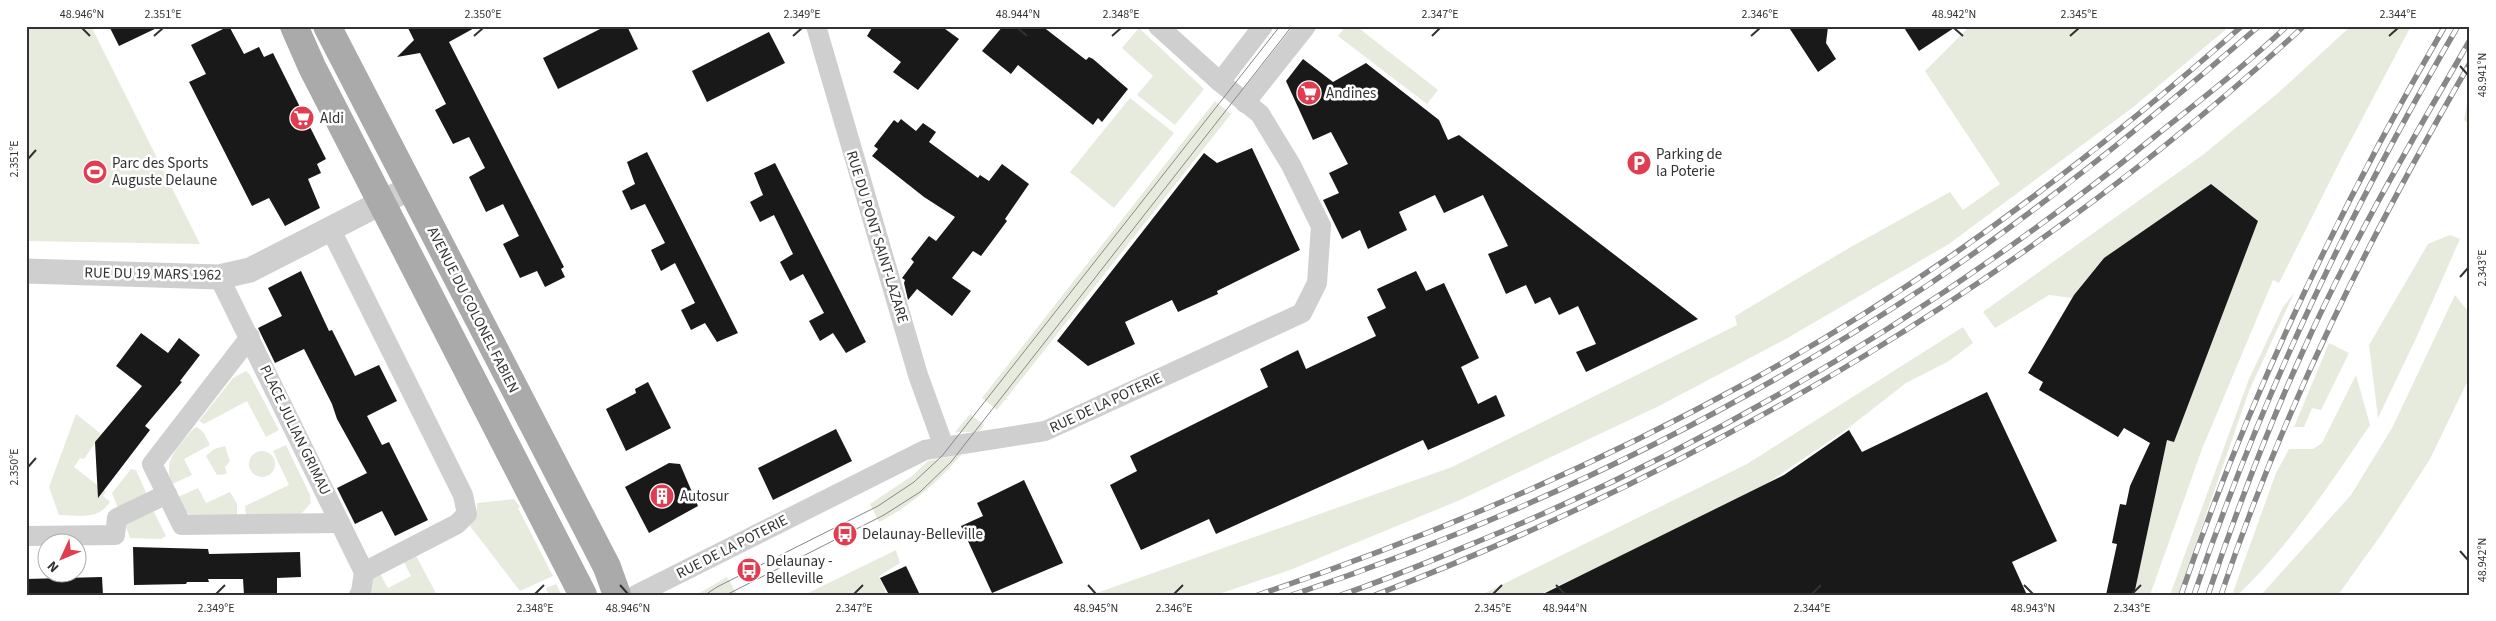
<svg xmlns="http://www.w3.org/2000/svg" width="2496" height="621" font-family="'Source Sans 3',sans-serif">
<rect width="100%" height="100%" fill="#fff"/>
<g fill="#e6ebde">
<polygon points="26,26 91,26 200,244 26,241"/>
<polygon points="1346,26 1356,26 1438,90 1427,104 1338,36"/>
<polygon points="1970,26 2230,26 2132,108 1949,244 1784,340 1661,405 1460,500 1290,570 1216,595 1091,595 1452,467 1737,325 1735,316 1849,248 1950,192 1963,210 2000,184 1925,71"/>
<polygon points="2351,26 2411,26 2343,155 2279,283 2273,280 2202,449 2150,595 2134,595 2167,440 2174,441 2258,221 2211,184 2113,252 2097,266 2072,298 2049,295 1995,328 1983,312 2204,154 2278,93"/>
<polygon points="1139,28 1204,89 1175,125 1137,95 1153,76 1122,48"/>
<polygon points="2470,87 2470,125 2464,120"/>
<polygon points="1130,98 1174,133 1114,208 1070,172"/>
<polygon points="1215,101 1231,114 997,410 982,398"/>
<polygon points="2450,235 2460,239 2418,334 2378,418 2369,345 2428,244"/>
<polygon points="2294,293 2249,391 2178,595 2170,595 2249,379 2283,307"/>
<polygon points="2455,295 2470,314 2470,376 2430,459 2383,532 2338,595 2261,595 2351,495 2392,428"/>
<polygon points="1963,327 1973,343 1949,361 1906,383 1847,429 1756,491 1539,595 1481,595 1747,464"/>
<polygon points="2329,343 2349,353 2321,410 2312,408 2304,427 2294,427"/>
<polygon points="246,371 250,375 279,430 266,437 247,401 204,424 199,421 233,378"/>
<path d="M2356 375 2370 425C2331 483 2288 547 2238 595H2232L2276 473 2289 449H2313L2322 443Z"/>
<path d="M76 414 101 434 84 459 80 458 74 467 106 492 103 496 110 502C97 521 80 515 59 515L49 487Z"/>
<polygon points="970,414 984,425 979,432 955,432"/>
<path d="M197 427 204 433 210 445 184 459 192 475 172 484C162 459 179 447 193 429Z"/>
<polygon points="286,445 310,495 311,503 301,514 246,515 245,506 289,485 273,451"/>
<polygon points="225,446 230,461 225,467 227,474 217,475 206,456 214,449"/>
<circle cx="262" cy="464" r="13"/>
<path d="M962 454C938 482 912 505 879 522L870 504 912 476 928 461Z"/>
<polygon points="131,469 136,470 147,495 120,513 112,493"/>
<polygon points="198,488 206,503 230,492 237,504 237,515 190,515 183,509 178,497"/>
<polygon points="514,499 520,507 518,508 553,576 520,591 470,526 477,514 477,503"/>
<polygon points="153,510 166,536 161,539 130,538 123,518"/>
<polygon points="896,550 900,563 879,576 887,595 804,595"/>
<polygon points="415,554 437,595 369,595 373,578 379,572 388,588 411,576 403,560"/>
<polygon points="727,577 737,594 696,595"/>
<polygon points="556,584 562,595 549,595 546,588"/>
</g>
<g fill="#191919">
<polygon points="109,26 161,26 119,46"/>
<polygon points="229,26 244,54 259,47 264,57 273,53 326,159 317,164 321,173 308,179 320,208 285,226 269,198 252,206 189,82 206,74 191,45"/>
<polygon points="407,26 478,26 449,42 564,267 561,269 565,277 545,287 537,271 520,278 503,244 519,236 503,204 486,212 469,177 485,168 469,137 453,144 435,110 446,104 420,53 397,57 414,40"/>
<polygon points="606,26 627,26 638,49 558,89 543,58"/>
<polygon points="873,26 941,26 959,39 918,90 893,72 901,62 867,36"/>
<polygon points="1003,26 1042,26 1086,60 1089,57 1093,59 1128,89 1102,122 1098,118 1093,125 1018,65 1011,74 982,51"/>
<polygon points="1788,26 1828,27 1826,43 1836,59 1818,72"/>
<polygon points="1903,26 1957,26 1919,51"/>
<polygon points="769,32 785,63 707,102 692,71"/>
<polygon points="1303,59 1333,82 1366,63 1439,120 1448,140 1459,135 1698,319 1586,372 1576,352 1596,344 1578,306 1559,315 1550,297 1535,304 1526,285 1506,294 1488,254 1508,246 1483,195 1444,213 1435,195 1399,212 1407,230 1368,249 1360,230 1342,239 1323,200 1339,193 1329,173 1348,164 1331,132 1313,140 1286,81"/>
<polygon points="901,119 916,131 923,123 936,132 929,142 978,178 980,175 989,181 1002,164 1029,184 1005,219 1007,221 981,256 973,251 952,278 971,291 952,316 917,289 908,300 904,283 905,280 902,278 914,262 911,259 929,236 936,241 955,217 924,197 872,156 878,149 874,146 894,120 898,123"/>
<polygon points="1252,148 1300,250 1217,291 1218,294 1178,312 1172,300 1125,322 1135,344 1088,366 1057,341 1204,153 1217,163"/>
<polygon points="647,152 738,333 717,342 705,323 691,330 681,310 695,303 675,263 661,271 651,250 665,243 645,204 631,210 622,191 635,184 627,162"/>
<polygon points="775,163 866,342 846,353 833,333 820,341 809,321 824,313 803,274 790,281 780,262 793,254 774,215 760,222 750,202 763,195 754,173"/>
<polygon points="2211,184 2258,221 2174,442 2167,440 2134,595 2106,595 2117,544 2112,543 2120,504 2126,505 2130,486 2150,443 2124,428 2118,437 2039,390 2043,382 2028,373 2074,295 2104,258"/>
<polygon points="301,271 329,331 332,330 355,376 379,365 397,401 367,416 382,445 389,442 428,520 395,536 382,511 355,524 337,488 367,473 337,419 332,404 304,349 275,363 258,328 282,316 268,288"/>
<polygon points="1416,271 1426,291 1444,283 1479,358 1461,367 1478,404 1496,395 1505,416 1428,450 1423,440 1216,534 1209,519 1141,550 1110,485 1137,471 1130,456 1268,387 1260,369 1298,350 1306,369 1376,336 1367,317 1386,308 1377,289"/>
<polygon points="141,333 168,353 179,338 200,355 180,381 182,382 145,426 150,430 98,498 95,442 142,386 116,366"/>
<polygon points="648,382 671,428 626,451 606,409 636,393 635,389"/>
<polygon points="1987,392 2057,541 2012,562 2027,595 1541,595 1784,475 1849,430 1862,452"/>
<polygon points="836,429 852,461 773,500 758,468"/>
<polygon points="669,463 680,464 698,506 649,533 625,487"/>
<polygon points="1024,480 1063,563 992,593 961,526 983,516 977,503"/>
<polygon points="133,547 208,549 209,554 300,552 301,577 277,578 277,595 244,595 243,579 208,579 209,582 187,582 186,584 134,585"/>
<polygon points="906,566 920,595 889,595 880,578"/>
<polygon points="102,577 103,595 26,595 26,579"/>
</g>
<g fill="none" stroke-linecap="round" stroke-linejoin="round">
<g stroke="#cfcfcf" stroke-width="20">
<polyline points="816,26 918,375 944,447"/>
<polyline points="1220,82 1263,26"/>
<polyline points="1245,103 1306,26"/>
<polyline points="330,228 463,495 467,514 457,524 364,572"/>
<polyline points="219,277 364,572"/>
<polyline points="250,337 152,464 182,525 340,523"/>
<polyline points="26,536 115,535 117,518 167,494"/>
<polyline points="359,595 361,592 364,572"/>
<polyline points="636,595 925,450 1045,431 1302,313 1317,283 1321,226 1291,165 1260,114 1220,82 1158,26"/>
</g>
<polyline stroke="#cfcfcf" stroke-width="25" points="26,271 219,277 250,270 410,188"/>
<g stroke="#aaa" stroke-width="28">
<polyline points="294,26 312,67 583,595"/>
<polyline points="327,26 607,567 617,595"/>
</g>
<g stroke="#878787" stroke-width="1">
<polyline points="705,595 717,587 878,506 914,482 942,456 1280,26"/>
<polyline points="726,595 884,515 920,492 951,462 1292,26"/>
</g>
<defs>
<g id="rail">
<path d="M1258 595C1427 538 1591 468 1748 382 1926 285 2090 160 2242 26"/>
<path d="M1292 595C1516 520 1731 416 1928 285 2044 207 2153 118 2259 26"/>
<path d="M1341 595C1394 577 1445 555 1496 534 1734 434 1954 299 2154 137 2199 101 2245 66 2287 26"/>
<path d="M1375 595C1717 464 2033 275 2304 26"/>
<path d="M2181 595C2249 396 2339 208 2445 26"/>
<path d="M2194 595C2263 392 2350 211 2458 26"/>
<path d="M2208 595C2236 512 2267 430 2303 351 2351 244 2411 142 2470 40"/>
<path d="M2221 595C2285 404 2370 236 2470 63"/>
</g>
</defs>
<use href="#rail" stroke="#878787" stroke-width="5.5"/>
<use href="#rail" stroke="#fff" stroke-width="4" stroke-dasharray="11" stroke-linecap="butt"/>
</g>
<path fill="none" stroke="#323232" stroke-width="2" d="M82 28 90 36M1018 28 1027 36M1954 28 1963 36M154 36 163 28M474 36 483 28M793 36 802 28M1112 36 1121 28M1432 36 1440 28M1751 36 1760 28M2070 36 2079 28M2389 36 2398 28M2460 66 2468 75M28 159 36 150M2460 277 2468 268M28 467 36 458M2460 551 2468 560M620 585 628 594M1088 585 1096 594M1556 585 1565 594M2024 585 2033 594M216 594 225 585M535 594 544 585M854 594 863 585M1174 594 1183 585M1493 594 1502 585M1812 594 1821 585M2132 594 2141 585"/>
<defs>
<symbol id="supermarket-disc" viewBox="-11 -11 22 22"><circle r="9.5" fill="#e03d51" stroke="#fff"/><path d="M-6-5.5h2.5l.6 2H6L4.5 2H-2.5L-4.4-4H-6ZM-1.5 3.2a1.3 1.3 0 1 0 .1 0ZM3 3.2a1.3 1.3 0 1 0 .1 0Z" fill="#fff"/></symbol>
<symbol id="parking-disc" viewBox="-11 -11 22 22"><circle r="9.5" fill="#e03d51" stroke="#fff"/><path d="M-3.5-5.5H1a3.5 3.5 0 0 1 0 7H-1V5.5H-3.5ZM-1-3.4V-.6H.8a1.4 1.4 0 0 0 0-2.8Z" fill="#fff"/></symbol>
<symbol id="stadium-disc" viewBox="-11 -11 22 22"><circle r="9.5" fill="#e03d51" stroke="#fff"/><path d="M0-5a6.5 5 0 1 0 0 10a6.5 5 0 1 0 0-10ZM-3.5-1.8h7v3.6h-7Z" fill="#fff"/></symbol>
<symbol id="building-disc" viewBox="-11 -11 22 22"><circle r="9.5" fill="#e03d51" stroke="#fff"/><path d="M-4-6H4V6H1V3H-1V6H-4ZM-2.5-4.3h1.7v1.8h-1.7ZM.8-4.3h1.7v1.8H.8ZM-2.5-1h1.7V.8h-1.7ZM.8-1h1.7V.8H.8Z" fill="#fff"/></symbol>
<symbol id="bus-disc" viewBox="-11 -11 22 22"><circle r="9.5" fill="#e03d51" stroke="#fff"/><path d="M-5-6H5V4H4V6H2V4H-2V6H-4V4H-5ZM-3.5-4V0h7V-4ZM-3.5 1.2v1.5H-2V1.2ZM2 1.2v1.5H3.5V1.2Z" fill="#fff"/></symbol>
</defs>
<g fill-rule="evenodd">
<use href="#supermarket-disc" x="1295" y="79" width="28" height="28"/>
<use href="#supermarket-disc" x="288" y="104" width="28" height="28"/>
<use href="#parking-disc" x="1625" y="149" width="28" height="28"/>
<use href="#stadium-disc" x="81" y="158" width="28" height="28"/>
<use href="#building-disc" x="648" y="482" width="28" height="28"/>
<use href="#bus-disc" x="831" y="520" width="28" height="28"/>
<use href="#bus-disc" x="735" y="556" width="28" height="28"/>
</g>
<g text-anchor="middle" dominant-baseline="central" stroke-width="5" stroke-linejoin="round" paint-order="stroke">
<g font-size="15" fill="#323232" stroke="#fff" text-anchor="start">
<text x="1326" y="93">Andines</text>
<text x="320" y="118">Aldi</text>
<text x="1656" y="154">Parking de<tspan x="1656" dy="17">la Poterie</tspan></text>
<text x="112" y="163">Parc des Sports<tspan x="112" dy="17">Auguste Delaune</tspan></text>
<text x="680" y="496">Autosur</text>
<text x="862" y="534">Delaunay-Belleville</text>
<text x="766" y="561">Delaunay -<tspan x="766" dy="17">Belleville</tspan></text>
</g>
<g font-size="15" fill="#323232" stroke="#fff">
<text transform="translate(877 237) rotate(73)">RUE DU PONT SAINT-LAZARE</text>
<text transform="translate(153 274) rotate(1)">RUE DU 19 MARS 1962</text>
<text transform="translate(473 310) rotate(63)">AVENUE DU COLONEL FABIEN</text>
<text transform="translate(1106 403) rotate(-25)">RUE DE LA POTERIE</text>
<text transform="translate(295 430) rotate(64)">PLACE JULIAN GRIMAU</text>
<text transform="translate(732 547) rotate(-27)">RUE DE LA POTERIE</text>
</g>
</g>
<rect width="2496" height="621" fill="none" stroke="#ffffff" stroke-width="55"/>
<g transform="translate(62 558) rotate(226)"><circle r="24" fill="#ffffff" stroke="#adadad"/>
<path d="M0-4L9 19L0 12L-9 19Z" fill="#e03d51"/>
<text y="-8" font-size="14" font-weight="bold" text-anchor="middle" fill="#323232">N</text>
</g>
<rect x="28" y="28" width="2440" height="566" fill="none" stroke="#323232" stroke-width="2"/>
<g font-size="12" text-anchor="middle" fill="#323232">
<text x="82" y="18">48.946°N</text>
<text x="163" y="18">2.351°E</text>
<text x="483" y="18">2.350°E</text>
<text x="802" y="18">2.349°E</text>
<text x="1018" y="18">48.944°N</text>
<text x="1121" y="18">2.348°E</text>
<text x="1440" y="18">2.347°E</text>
<text x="1760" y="18">2.346°E</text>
<text x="1954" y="18">48.942°N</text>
<text x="2079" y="18">2.345°E</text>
<text x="2398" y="18">2.344°E</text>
<text transform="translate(2482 75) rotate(-90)" y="4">48.941°N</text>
<text transform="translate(14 159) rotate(-90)" y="4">2.351°E</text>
<text transform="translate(2482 268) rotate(-90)" y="4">2.343°E</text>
<text transform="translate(14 467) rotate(-90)" y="4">2.350°E</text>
<text transform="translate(2482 560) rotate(-90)" y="4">48.942°N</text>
<text x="216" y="612">2.349°E</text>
<text x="535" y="612">2.348°E</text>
<text x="628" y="612">48.946°N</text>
<text x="854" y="612">2.347°E</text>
<text x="1096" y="612">48.945°N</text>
<text x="1174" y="612">2.346°E</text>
<text x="1493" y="612">2.345°E</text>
<text x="1565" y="612">48.944°N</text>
<text x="1812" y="612">2.344°E</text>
<text x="2033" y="612">48.943°N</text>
<text x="2132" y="612">2.343°E</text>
</g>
</svg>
